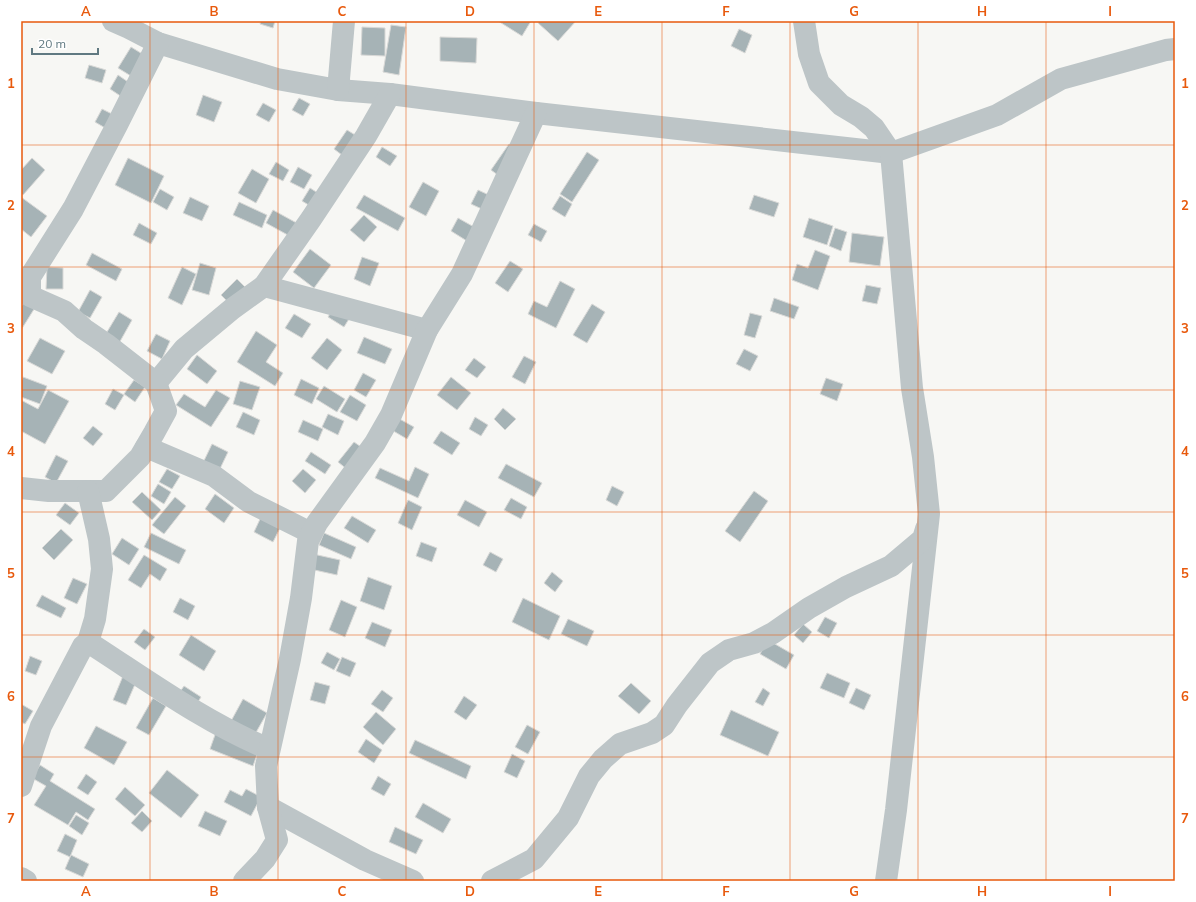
<svg xmlns="http://www.w3.org/2000/svg" width="1196" height="902" font-family="Mulish,sans-serif">
<rect width="100%" height="100%" fill="#f7f7f4"/>
<g fill="#a6b3b6" stroke="#d9d9d7">
<polygon points="261,21 275,21 273,28 260,24"/>
<polygon points="498,21 531,21 522,36"/>
<polygon points="539,21 576,21 558,41 538,23"/>
<polygon points="391,25 406,27 399,75 383,72"/>
<polygon points="362,27 385,28 385,56 361,55"/>
<polygon points="739,29 752,35 745,53 731,46"/>
<polygon points="440,37 477,38 476,63 440,61"/>
<polygon points="131,47 144,55 131,76 118,68"/>
<polygon points="89,65 106,70 102,83 85,78"/>
<polygon points="118,75 131,84 122,97 110,89"/>
<polygon points="203,95 222,102 214,122 196,115"/>
<polygon points="299,98 310,104 303,116 292,110"/>
<polygon points="263,103 276,110 269,122 256,115"/>
<polygon points="102,109 114,115 107,129 95,122"/>
<polygon points="347,130 360,138 346,158 334,149"/>
<polygon points="509,144 521,152 502,178 491,170"/>
<polygon points="382,147 397,156 390,166 376,157"/>
<polygon points="587,152 599,160 572,202 560,194"/>
<polygon points="32,158 45,170 23,195 21,194 21,170"/>
<polygon points="128,158 164,176 151,203 115,185"/>
<polygon points="276,162 289,170 283,181 269,174"/>
<polygon points="298,167 312,175 304,189 290,182"/>
<polygon points="252,169 269,179 256,203 238,193"/>
<polygon points="423,182 439,191 426,216 409,207"/>
<polygon points="310,188 324,197 317,210 302,201"/>
<polygon points="160,189 174,197 167,210 153,202"/>
<polygon points="478,190 491,196 484,210 471,204"/>
<polygon points="364,195 405,218 398,231 356,208"/>
<polygon points="754,195 779,203 774,217 749,209"/>
<polygon points="560,196 572,204 565,217 552,209"/>
<polygon points="21,197 47,216 31,237 21,229"/>
<polygon points="190,197 209,206 202,221 183,213"/>
<polygon points="239,202 267,215 262,228 233,215"/>
<polygon points="273,210 302,226 295,239 266,223"/>
<polygon points="364,215 377,227 364,242 350,230"/>
<polygon points="458,218 474,227 467,241 451,231"/>
<polygon points="809,218 833,226 827,245 803,237"/>
<polygon points="139,223 157,233 151,244 133,235"/>
<polygon points="534,224 547,231 541,242 528,235"/>
<polygon points="835,228 847,232 841,251 829,246"/>
<polygon points="852,233 884,237 880,266 849,262"/>
<polygon points="310,249 331,265 314,288 293,272"/>
<polygon points="815,250 830,256 818,290 792,280 797,264 808,268"/>
<polygon points="92,253 122,269 116,281 86,265"/>
<polygon points="362,257 379,263 370,286 354,279"/>
<polygon points="510,261 523,269 508,292 495,283"/>
<polygon points="200,263 216,268 209,295 192,290"/>
<polygon points="47,267 63,268 63,289 46,289"/>
<polygon points="182,267 196,274 182,305 168,298"/>
<polygon points="237,279 246,288 230,304 221,295"/>
<polygon points="560,281 575,289 556,328 528,314 534,301 547,307"/>
<polygon points="866,285 881,288 877,304 862,301"/>
<polygon points="90,290 102,297 90,318 78,312"/>
<polygon points="774,298 799,307 794,319 770,311"/>
<polygon points="26,299 36,306 21,330 21,307"/>
<polygon points="336,304 352,314 344,327 328,317"/>
<polygon points="592,304 605,312 587,343 573,335"/>
<polygon points="119,312 132,320 118,345 104,337"/>
<polygon points="750,313 762,316 755,338 744,335"/>
<polygon points="294,314 311,324 302,338 285,328"/>
<polygon points="256,331 277,345 266,362 283,373 275,386 237,362"/>
<polygon points="156,334 170,341 162,359 147,351"/>
<polygon points="364,337 392,349 385,364 357,353"/>
<polygon points="40,338 65,351 52,374 27,361"/>
<polygon points="327,338 342,350 327,370 311,358"/>
<polygon points="744,349 758,356 750,371 736,364"/>
<polygon points="197,355 217,371 207,384 187,369"/>
<polygon points="524,356 536,362 525,384 512,377"/>
<polygon points="474,358 486,367 477,378 465,370"/>
<polygon points="363,373 376,380 366,397 354,390"/>
<polygon points="23,377 47,386 40,404 21,397 21,382"/>
<polygon points="451,377 471,393 457,410 437,395"/>
<polygon points="826,378 843,384 837,401 820,394"/>
<polygon points="301,379 319,388 312,404 294,395"/>
<polygon points="134,380 145,387 135,402 124,394"/>
<polygon points="240,381 260,387 252,410 233,404"/>
<polygon points="324,386 345,399 337,412 316,399"/>
<polygon points="113,389 124,395 115,410 105,404"/>
<polygon points="48,390 69,401 45,444 21,431 21,400 38,409"/>
<polygon points="216,390 230,398 211,427 176,405 184,394 205,407"/>
<polygon points="350,395 366,405 357,421 340,412"/>
<polygon points="503,408 516,419 505,430 494,419"/>
<polygon points="243,412 260,420 254,435 236,427"/>
<polygon points="328,414 344,421 338,435 322,427"/>
<polygon points="396,417 414,427 407,439 390,429"/>
<polygon points="475,417 488,425 481,436 469,429"/>
<polygon points="303,420 323,429 318,441 298,432"/>
<polygon points="93,426 103,434 93,446 83,438"/>
<polygon points="441,431 460,443 452,455 433,443"/>
<polygon points="354,442 364,449 348,470 338,462"/>
<polygon points="212,444 228,452 216,477 200,469"/>
<polygon points="311,452 331,465 325,474 305,461"/>
<polygon points="56,455 68,461 56,483 45,477"/>
<polygon points="506,464 542,483 534,497 498,478"/>
<polygon points="415,467 429,474 418,498 375,478 380,468 409,481"/>
<polygon points="167,469 180,476 172,489 159,482"/>
<polygon points="303,469 316,480 305,493 292,481"/>
<polygon points="158,484 171,492 164,504 151,496"/>
<polygon points="612,486 624,492 617,506 606,500"/>
<polygon points="754,491 768,501 740,542 725,531"/>
<polygon points="142,492 161,510 152,520 132,502"/>
<polygon points="215,494 234,508 224,523 205,509"/>
<polygon points="175,497 186,506 164,534 152,525"/>
<polygon points="511,498 527,507 521,519 504,510"/>
<polygon points="408,500 422,507 412,530 398,523"/>
<polygon points="465,500 487,512 479,527 457,515"/>
<polygon points="65,503 79,513 70,525 56,515"/>
<polygon points="352,516 376,530 368,543 344,528"/>
<polygon points="261,517 280,528 273,542 254,532"/>
<polygon points="61,529 73,540 54,560 42,548"/>
<polygon points="151,533 186,550 179,564 144,547"/>
<polygon points="324,533 356,547 351,559 319,545"/>
<polygon points="122,538 139,549 129,565 112,554"/>
<polygon points="421,542 437,548 432,562 416,556"/>
<polygon points="490,552 503,559 496,572 483,565"/>
<polygon points="313,554 340,560 337,575 310,569"/>
<polygon points="144,555 167,569 160,581 150,574 141,588 128,580"/>
<polygon points="552,572 563,581 555,592 544,583"/>
<polygon points="368,577 392,586 384,610 360,601"/>
<polygon points="73,578 87,584 77,604 64,598"/>
<polygon points="42,595 66,608 61,618 36,606"/>
<polygon points="180,598 195,606 188,620 173,612"/>
<polygon points="523,598 560,616 549,640 512,622"/>
<polygon points="341,600 357,607 345,637 329,630"/>
<polygon points="825,617 837,623 829,638 817,631"/>
<polygon points="568,619 594,631 587,646 561,634"/>
<polygon points="372,622 392,630 385,647 365,638"/>
<polygon points="803,624 812,632 803,643 794,635"/>
<polygon points="144,629 155,637 145,650 134,642"/>
<polygon points="191,635 216,651 204,671 179,655"/>
<polygon points="768,640 794,655 786,669 760,654"/>
<polygon points="327,652 340,659 334,670 321,663"/>
<polygon points="30,656 42,661 36,675 25,671"/>
<polygon points="342,657 356,663 350,677 336,671"/>
<polygon points="827,673 850,683 844,698 820,688"/>
<polygon points="123,676 136,682 126,705 113,700"/>
<polygon points="315,682 330,686 325,704 310,700"/>
<polygon points="631,683 651,701 639,714 618,696"/>
<polygon points="184,686 201,697 194,708 177,696"/>
<polygon points="763,688 770,693 763,706 755,702"/>
<polygon points="856,688 871,695 864,710 849,703"/>
<polygon points="382,690 393,698 383,712 371,704"/>
<polygon points="464,696 477,705 466,720 454,712"/>
<polygon points="153,698 166,706 149,735 136,728"/>
<polygon points="243,699 267,713 254,736 230,723"/>
<polygon points="21,704 33,711 25,724 21,722"/>
<polygon points="731,710 779,732 768,756 720,735"/>
<polygon points="376,712 396,729 383,745 363,727"/>
<polygon points="527,725 540,732 528,754 515,747"/>
<polygon points="96,726 127,742 114,765 84,748"/>
<polygon points="216,732 259,749 253,766 210,749"/>
<polygon points="366,739 382,750 374,763 358,752"/>
<polygon points="415,740 471,766 466,779 409,753"/>
<polygon points="512,754 525,761 517,778 504,772"/>
<polygon points="40,765 54,774 50,781 95,809 88,820 76,812 68,825 34,805 46,786 32,778"/>
<polygon points="167,770 199,795 181,818 149,793"/>
<polygon points="86,774 97,782 88,795 77,788"/>
<polygon points="378,776 391,784 384,796 371,789"/>
<polygon points="125,787 145,805 135,816 115,799"/>
<polygon points="246,789 261,797 251,816 224,802 230,790 242,796"/>
<polygon points="423,803 451,819 443,833 415,817"/>
<polygon points="142,811 152,821 142,832 131,823"/>
<polygon points="205,811 227,821 220,836 198,826"/>
<polygon points="76,815 89,823 82,835 69,826"/>
<polygon points="395,827 423,840 416,854 389,842"/>
<polygon points="65,834 77,840 70,857 57,851"/>
<polygon points="71,855 89,864 83,877 65,869"/>
</g>
<g fill="none" stroke-linecap="round" stroke-linejoin="round">
<g stroke="#bdc5c7" stroke-width="22">
<polyline points="113,21 129,28 158,43 277,79 338,90 390,94 536,113 891,153 997,115 1061,79 1166,50 1175,49"/>
<polyline points="804,21 809,54 819,83 841,105 861,117 874,128 891,153 912,388 923,457 929,514 896,810 886,881"/>
<polyline points="338,90 344,21"/>
<polyline points="264,286 427,330"/>
<polyline points="156,383 184,349 232,309 264,286 311,219 366,136 390,94"/>
<polyline points="146,447 214,476 249,502 311,533"/>
<polyline points="21,488 49,491 106,491 140,457 154,433 166,411 156,383 106,344 84,329 64,311 30,296 30,277 73,209 117,125 158,43"/>
<path d="M88 642C147 680 204 722 269 749"/>
<polyline points="21,786 41,726 83,646 88,642 95,619 102,569 99,539 88,491"/>
<polyline points="268,807 365,860 413,881"/>
<polyline points="21,878 26,881"/>
<polyline points="244,881 265,859 277,840 268,807 266,766 290,659 301,598 308,541 317,523 375,443 391,415 427,330 462,274 536,113"/>
<polyline points="492,881 534,859 568,818 589,776 603,759 620,744 652,733 664,725 677,705 710,663 729,650 754,643 773,633 809,608 846,587 891,566 923,539 926,529"/>
</g>
</g>
<path fill="none" stroke="#e8590c" stroke-width="1" stroke-opacity="0.55" d="M150 21V881M278 21V881M406 21V881M534 21V881M662 21V881M790 21V881M918 21V881M1046 21V881M21 145H1175M21 267H1175M21 390H1175M21 512H1175M21 635H1175M21 757H1175"/>
<rect width="1196" height="902" fill="none" stroke="#ffffff" stroke-width="44"/>
<path d="M32 48v6h66v-6" fill="none" stroke="#607981" stroke-width="2"/>
<text x="38" y="48" font-size="12" fill="#607981" stroke="#ffffff" stroke-width="3" paint-order="stroke">20 m</text>
<rect x="22" y="22" width="1152" height="858" fill="none" stroke="#e8590c" stroke-width="1.5"/>
<g font-size="13" text-anchor="middle" font-weight="bold" fill="#e8590c">
<text x="86" y="16">A</text>
<text x="214" y="16">B</text>
<text x="342" y="16">C</text>
<text x="470" y="16">D</text>
<text x="598" y="16">E</text>
<text x="726" y="16">F</text>
<text x="854" y="16">G</text>
<text x="982" y="16">H</text>
<text x="1110" y="16">I</text>
<text x="11" y="88">1</text>
<text x="1185" y="88">1</text>
<text x="11" y="210">2</text>
<text x="1185" y="210">2</text>
<text x="11" y="333">3</text>
<text x="1185" y="333">3</text>
<text x="11" y="456">4</text>
<text x="1185" y="456">4</text>
<text x="11" y="578">5</text>
<text x="1185" y="578">5</text>
<text x="11" y="701">6</text>
<text x="1185" y="701">6</text>
<text x="11" y="823">7</text>
<text x="1185" y="823">7</text>
<text x="86" y="896">A</text>
<text x="214" y="896">B</text>
<text x="342" y="896">C</text>
<text x="470" y="896">D</text>
<text x="598" y="896">E</text>
<text x="726" y="896">F</text>
<text x="854" y="896">G</text>
<text x="982" y="896">H</text>
<text x="1110" y="896">I</text>
</g>
</svg>
